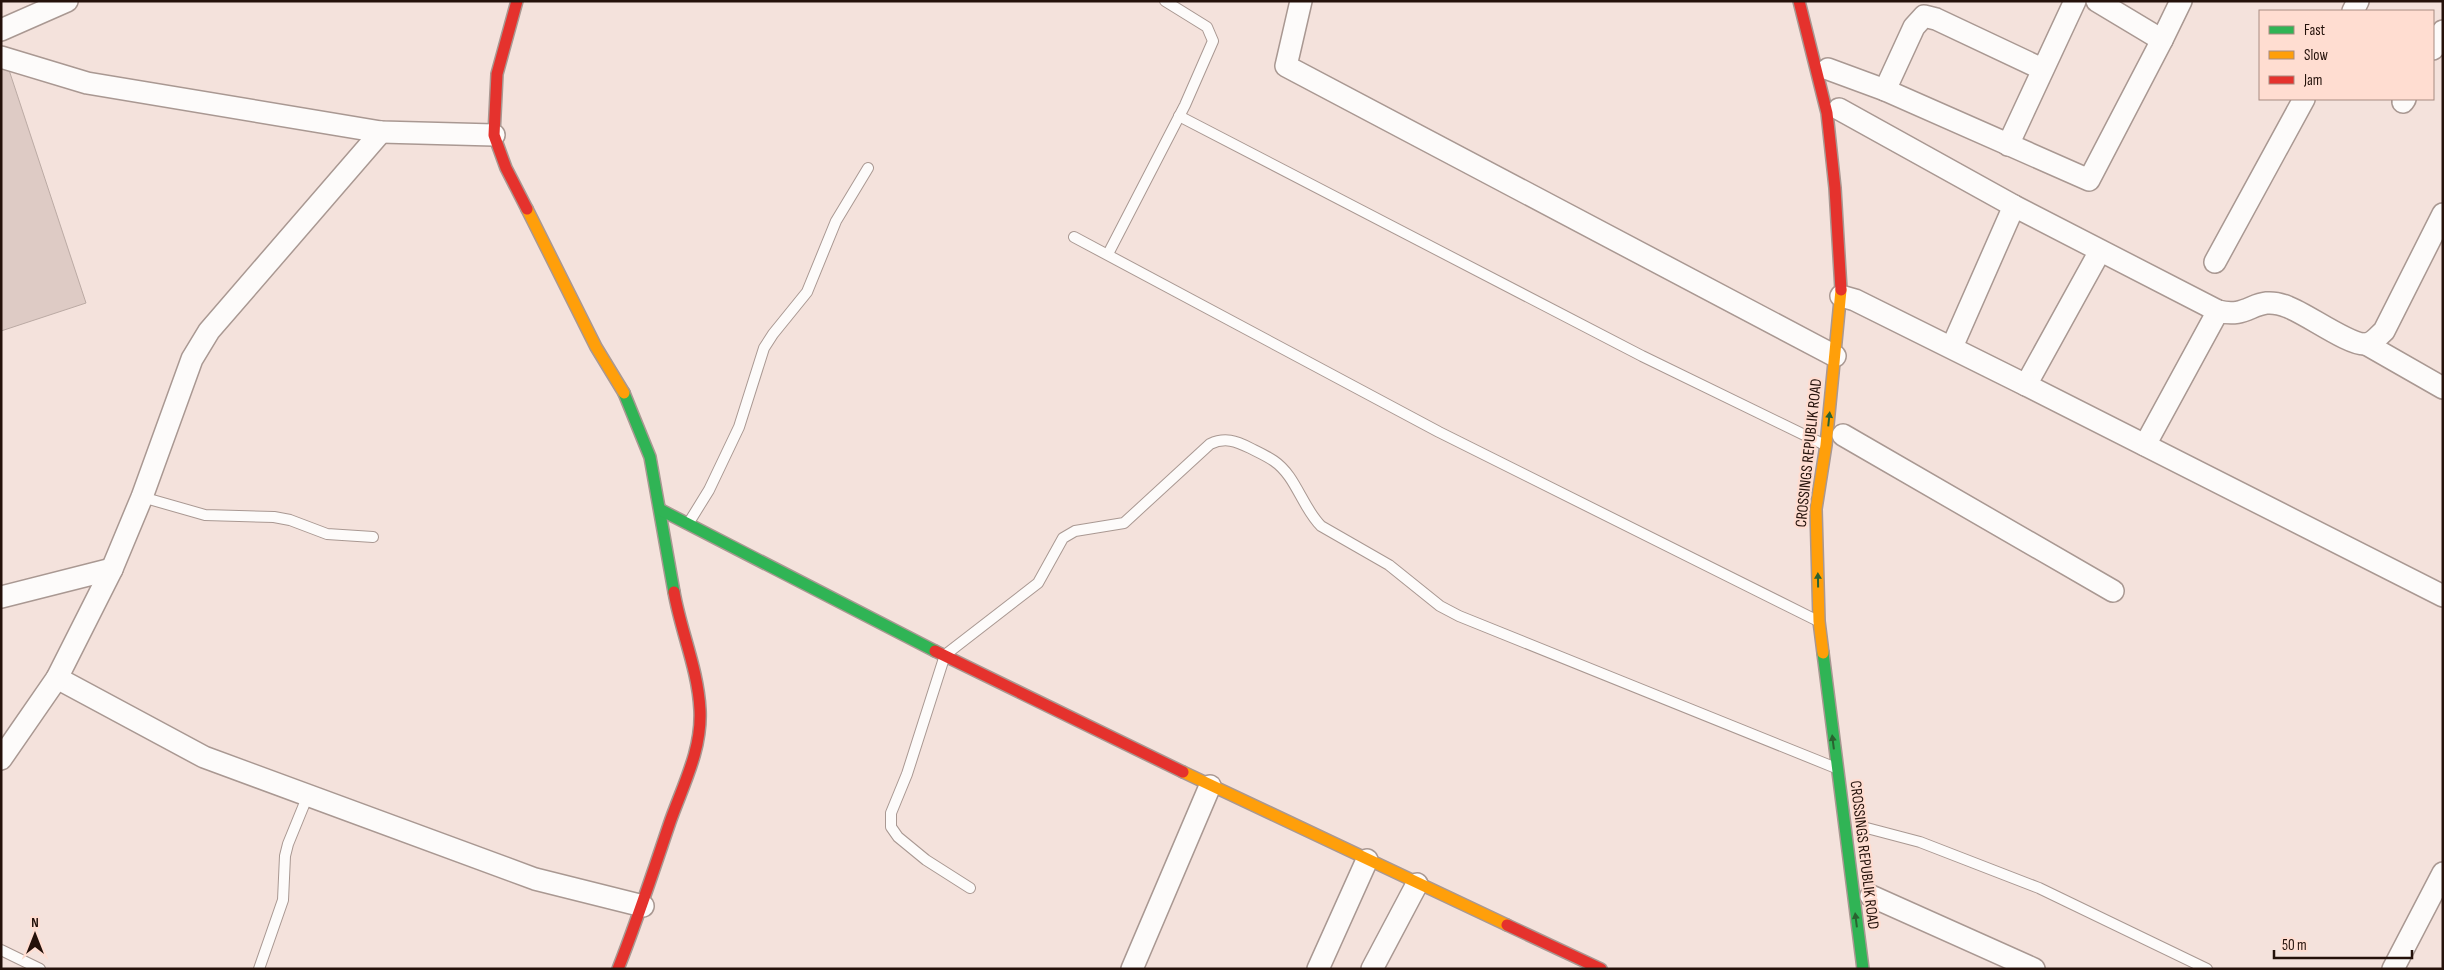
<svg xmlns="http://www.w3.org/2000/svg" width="2444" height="970" font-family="'Sofia Sans Condensed',sans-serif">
<rect width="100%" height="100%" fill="#f4e2dc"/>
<polygon fill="#decbc5" stroke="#bbaaa4" points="8,67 86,303 1,331 1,69"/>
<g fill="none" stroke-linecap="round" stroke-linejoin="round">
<defs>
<g id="lane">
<polyline points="1179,116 1642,356 1825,445"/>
<polyline points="1074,237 1439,432 1816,620"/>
<polyline points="1108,254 1185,105 1213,41 1207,27 1165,1"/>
<polyline points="142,497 205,515 274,517 290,520 327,534 373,537"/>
<polyline points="688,524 709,490 739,427 764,348 773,334 807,292 836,221 868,168"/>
<polyline points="1863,827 1920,842 2039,888 2207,969"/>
<path d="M970 888 926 860 898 837 891 827V813L907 774 945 655 1038 583 1063 538 1075 531 1124 523 1210 444C1225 437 1236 441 1250 448 1258 452 1267 456 1274 461 1296 476 1302 507 1321 526L1389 565 1440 606 1459 616 1836 768"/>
<polyline points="1,950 40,969"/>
<polyline points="259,969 283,900 285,856 288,844 308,795"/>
</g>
<g id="street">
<polyline points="1301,1 1286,66 1835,356"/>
<polyline points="2353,11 2358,1"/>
<polyline points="1,30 67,1"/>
<polyline points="2162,40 2181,1"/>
<polyline points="2433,49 2443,31"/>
<polyline points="1,57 87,83 381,132 494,135"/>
<polyline points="1828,69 1885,90 2089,180 2162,40 2097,1"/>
<polyline points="1885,90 1914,27 1924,16 1936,19 2042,69"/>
<polyline points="2403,102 2405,99"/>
<path d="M1839 109 2014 206 2218 311C2251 320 2254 293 2288 307 2307 314 2349 345 2365 344 2373 344 2378 336 2384 331L2443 214"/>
<polyline points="2008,145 2075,1"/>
<polyline points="2100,251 2026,385 2443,596"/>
<polyline points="2215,262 2304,99"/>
<polyline points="1841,296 1855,300 2026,385"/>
<polyline points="2366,344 2443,388"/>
<polyline points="1952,347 2014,206"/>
<polyline points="1843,435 2113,591"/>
<polyline points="2145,445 2218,311"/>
<polyline points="1,597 112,569"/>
<polyline points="57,678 204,757 535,879 643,906"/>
<polyline points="1,759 57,678 112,569 142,497 192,359 209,331 381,132"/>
<polyline points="1871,896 2034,969"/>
<polyline points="1132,969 1210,786"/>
<polyline points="1318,969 1367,860"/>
<polyline points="1372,969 1417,884"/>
<polyline points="2393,969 2443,873"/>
</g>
<g id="fast">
<polyline points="624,393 650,457 674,592"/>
<polyline points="661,510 935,651"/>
<polyline points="1823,653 1863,969"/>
</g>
<g id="slow">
<polyline points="527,209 596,347 624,393"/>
<polyline points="1823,653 1819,621 1816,509 1826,445 1841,290"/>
<polyline points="1183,772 1507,925"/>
</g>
<g id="jam">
<polyline points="517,1 497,74 494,135 506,168 527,209"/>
<polyline points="1799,1 1827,113 1835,188 1841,290"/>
<polyline points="935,651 1183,772"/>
<polyline points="1507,925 1601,969"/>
<path d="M618 969C637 921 653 872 670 822 683 785 702 750 700 710 698 669 681 632 674 592"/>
</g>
</defs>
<use href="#lane" stroke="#a99892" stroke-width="12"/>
<use href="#street" stroke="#a99892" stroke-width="24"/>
<use href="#fast" stroke="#a99892" stroke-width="14"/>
<use href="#slow" stroke="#a99892" stroke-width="14"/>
<use href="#jam" stroke="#a99892" stroke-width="14"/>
<use href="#lane" stroke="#fdfbfa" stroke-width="10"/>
<use href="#street" stroke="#fdfbfa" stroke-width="21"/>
<use href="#fast" stroke="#30b455" stroke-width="11"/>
<use href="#slow" stroke="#ff9f0a" stroke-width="11"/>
<use href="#jam" stroke="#e5322d" stroke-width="11"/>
</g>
<defs><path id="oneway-solid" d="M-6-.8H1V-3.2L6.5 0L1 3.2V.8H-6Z" transform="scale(1.25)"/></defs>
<g fill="#2a6230">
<use href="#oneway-solid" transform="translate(1829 419) rotate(-84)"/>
<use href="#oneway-solid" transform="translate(1818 580) rotate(-91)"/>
<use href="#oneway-solid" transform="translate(1833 742) rotate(-97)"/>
<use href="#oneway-solid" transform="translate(1856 920) rotate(-97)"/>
</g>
<g text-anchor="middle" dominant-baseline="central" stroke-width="4.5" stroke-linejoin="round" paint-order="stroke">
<g font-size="16" fill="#24110a" stroke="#ffddd1">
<text transform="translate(1809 453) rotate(-84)">CROSSINGS REPUBLIK ROAD</text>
<text transform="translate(1864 855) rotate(83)">CROSSINGS REPUBLIK ROAD</text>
</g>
</g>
<rect width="2444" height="970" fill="none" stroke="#24110a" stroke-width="5"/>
<rect x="2259" y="10" width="175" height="90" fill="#ffddd1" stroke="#a78b81"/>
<rect x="2269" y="26" width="25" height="8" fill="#30b455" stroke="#a78b81"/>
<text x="2304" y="35" font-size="15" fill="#24110a">Fast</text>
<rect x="2269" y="51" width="25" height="8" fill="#ff9f0a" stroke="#a78b81"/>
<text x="2304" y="60" font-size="15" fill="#24110a">Slow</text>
<rect x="2269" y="76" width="25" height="8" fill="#e5322d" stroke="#a78b81"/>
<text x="2304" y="85" font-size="15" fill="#24110a">Jam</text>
<g transform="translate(35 935)" stroke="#ffddd1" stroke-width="4" paint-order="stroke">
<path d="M0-4L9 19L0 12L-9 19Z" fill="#24110a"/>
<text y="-8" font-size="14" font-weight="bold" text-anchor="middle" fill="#24110a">N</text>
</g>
<path d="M2274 950v8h138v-8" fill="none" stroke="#24110a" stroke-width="2.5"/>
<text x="2282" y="950" font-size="15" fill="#24110a" stroke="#ffddd1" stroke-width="4" paint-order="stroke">50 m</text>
</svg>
